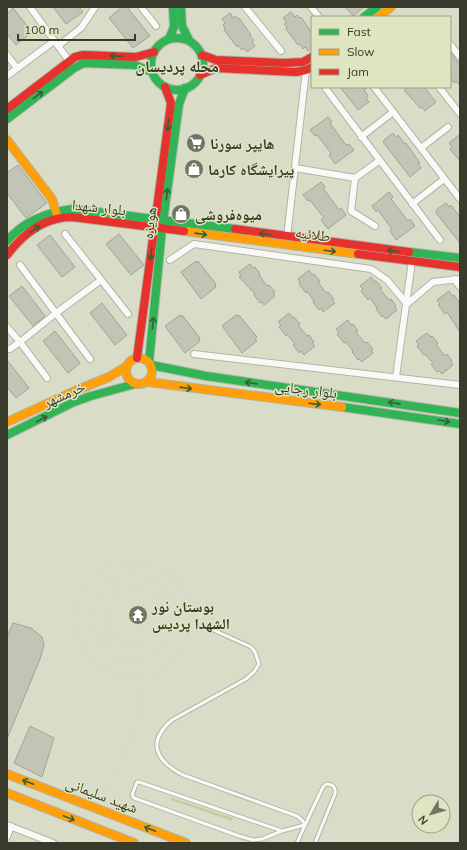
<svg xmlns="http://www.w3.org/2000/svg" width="467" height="850" font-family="Mulish,'Noto Naskh Arabic',sans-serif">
<rect width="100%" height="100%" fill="#d9ddc8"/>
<polygon fill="#c5cd9d" points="172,798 233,818 232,821 171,800"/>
<g fill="#c2c5b5" stroke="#a2a495">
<polygon points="53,7 79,7 83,12 66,24"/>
<polygon points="122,7 127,7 150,36 133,48 109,18"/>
<polygon points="345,7 364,7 353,16"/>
<polygon points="13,8 32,32 16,45 7,34 7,14"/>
<polygon points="291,12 295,17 297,15 299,18 301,17 312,33 312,48 308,51 305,47 303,49 300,44 298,45 286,29 287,27 284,24 287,22 283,18"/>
<polygon points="230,13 233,18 235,16 238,19 239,18 251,35 250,36 254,40 252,42 255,46 247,52 244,48 242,50 238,45 237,47 224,30 225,28 223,25 225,23 222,19"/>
<polygon points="450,52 460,65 460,86 456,81 454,83 450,77"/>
<polygon points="340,87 368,87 364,90 368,96 366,98 369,102 358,110"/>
<polygon points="408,87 424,87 436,102 425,111 422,107 420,108 404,90"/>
<polygon points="328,117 332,122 330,123 346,145 349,144 354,150 335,164 329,155 331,153 317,135 315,136 310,130"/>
<polygon points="393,133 396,137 398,135 405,144 406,143 420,163 418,164 421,168 410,177 383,142 384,141 384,140"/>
<polygon points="460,134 460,161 450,149 452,147 449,143"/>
<polygon points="18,165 47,203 26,218 7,193 7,173"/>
<polygon points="321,182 325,187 323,188 339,210 341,208 346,215 328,229 321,220 324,218 310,200 308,201 303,195"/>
<polygon points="389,192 393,197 391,199 408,221 410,219 415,226 396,240 390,231 392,229 378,210 376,212 372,206"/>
<polygon points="446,203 449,207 451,205 460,217 460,243 436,213 437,211 436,210"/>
<polygon points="119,234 144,265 131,275 106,244"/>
<polygon points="50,235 75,267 62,277 37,245"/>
<polygon points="196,261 197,263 198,261 216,284 215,285 216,287 201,299 181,272"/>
<polygon points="250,264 253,268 255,267 260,274 259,275 267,286 269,285 275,292 273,293 275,296 264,305 262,302 260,303 254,295 255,294 239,277 241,276 239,272"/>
<polygon points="309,270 312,275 314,274 320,281 318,282 326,293 328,292 334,299 332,300 335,303 323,312 321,308 319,310 313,302 314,301 307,291 306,293 299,284 300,282 298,279"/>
<polygon points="371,277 375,282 376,281 382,288 380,289 389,300 391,299 396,306 395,307 397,310 386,319 383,316 382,317 376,309 377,308 370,298 368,300 361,291 363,289 360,286"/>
<polygon points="22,286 45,316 33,326 9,296"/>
<polygon points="449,291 452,296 454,295 459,302 458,303 460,306 460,332 447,312 445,314 438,305 440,304 437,300"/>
<polygon points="102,303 127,335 115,345 90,313"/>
<polygon points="289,313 293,318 294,317 300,324 298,325 307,336 309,335 314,342 312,343 315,346 304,355 301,351 299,353 293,345 295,344 287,334 286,336 279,327 281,325 278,322"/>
<polygon points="180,315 181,317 182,315 200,338 199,339 200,341 185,353 165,326"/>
<polygon points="236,315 238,316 239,315 257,337 255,339 257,341 242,353 222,326"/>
<polygon points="348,320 351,325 353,324 358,331 356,332 365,343 367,342 373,349 371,350 373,353 362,362 359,359 358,360 352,352 353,351 346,342 344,343 337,334 339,332 336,329"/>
<polygon points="55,331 80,363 68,373 43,341"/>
<polygon points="427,333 431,337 432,336 438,343 436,345 445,356 447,354 452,361 451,362 453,365 442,374 439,371 437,372 431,364 433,363 425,354 424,355 417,346 419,345 416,341"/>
<polygon points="7,360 29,388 16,398 7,387"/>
<polygon points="13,623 31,628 42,637 44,645 40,659 7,739 7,637"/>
<polygon points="30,726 54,738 42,777 14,763"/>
</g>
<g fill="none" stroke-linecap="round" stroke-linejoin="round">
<defs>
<g id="lane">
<path d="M209 628 251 647 255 652 259 664 254 672 246 679 172 720C146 742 156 761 183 775L297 816 302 820 305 825 297 843"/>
<path d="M282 831 139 782H137L132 795 134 798 239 836 253 840 262 839 282 831 305 825 323 787 326 784C333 784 336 787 335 794L315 843"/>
</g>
<g id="street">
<polyline points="30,7 69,61"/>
<polyline points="141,7 156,26"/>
<polyline points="245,7 281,51"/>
<polyline points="311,7 319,17"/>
<polyline points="450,44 460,57"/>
<polyline points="58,46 81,28 95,7"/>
<polyline points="7,55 17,68"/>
<polyline points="7,76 54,41"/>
<polyline points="374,87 460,199"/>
<polyline points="439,87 460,114"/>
<polyline points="326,89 440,240"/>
<polyline points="361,137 393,112"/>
<polyline points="421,148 448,127"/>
<polyline points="295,168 355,178 351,211 375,226"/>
<polyline points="355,178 379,161"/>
<polyline points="412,204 444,179"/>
<polyline points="65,234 128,314"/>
<polyline points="287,237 306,70"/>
<polyline points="170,260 194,244 371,269 387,280 407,304 433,282 460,279"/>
<polyline points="20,265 90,359"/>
<polyline points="454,279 460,287"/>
<polyline points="7,327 20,342 56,313 101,280"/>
<polyline points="7,349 10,349 20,342 47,378"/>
<polyline points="194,354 460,385"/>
<polyline points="396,377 412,261"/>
<polyline points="7,825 53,843"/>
<polyline points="7,837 11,826"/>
</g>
<g id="fast">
<polyline points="181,7 182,26 189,40"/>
<polyline points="364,17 377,7"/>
<circle cx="177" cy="64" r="26"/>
<polyline points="169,39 174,27 173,7"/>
<polyline points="7,119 74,68 84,63 135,65 152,72"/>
<path d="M7 241C24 221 48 212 73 209L235 229"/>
<polyline points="409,252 460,258"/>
<polyline points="149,362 162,229 179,104 185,88"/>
<polyline points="151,365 206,376 460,413"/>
<polyline points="342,407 460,424"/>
<polyline points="7,435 74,402 91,396 135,384"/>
</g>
<g id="slow">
<polyline points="378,17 391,7"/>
<polyline points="7,140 52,199 57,215"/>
<polyline points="184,231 358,254"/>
<circle cx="139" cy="371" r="13"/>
<polyline points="148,382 342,407"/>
<polyline points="7,422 77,390 109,377 127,366"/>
<polyline points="7,774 186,843"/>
<polyline points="7,793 134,843"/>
</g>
<g id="jam">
<polyline points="202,55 216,60 284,63 303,62 312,57"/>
<polyline points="200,75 216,68 296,72 306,70 312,67"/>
<polyline points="7,109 75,57 83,55 136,57 154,52"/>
<polyline points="235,229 409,252"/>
<polyline points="358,254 460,267"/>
<path d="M7 255C23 234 44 217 72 217L184 231"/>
<polyline points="137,358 171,103 165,87"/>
</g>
</defs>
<use href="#lane" stroke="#b2b5a5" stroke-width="5"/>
<use href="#street" stroke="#b2b5a5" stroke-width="8"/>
<use href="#fast" stroke="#b2b5a5" stroke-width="10"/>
<use href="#slow" stroke="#b2b5a5" stroke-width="10"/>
<use href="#jam" stroke="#b2b5a5" stroke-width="10"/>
<g stroke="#d6d8d1" stroke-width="1.5" stroke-dasharray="2 3" stroke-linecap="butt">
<circle cx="133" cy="619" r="58"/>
<polyline points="97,573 111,581 117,595"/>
<circle cx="135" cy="616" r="27"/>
<polyline points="159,602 172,593"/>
<polyline points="161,624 191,622 205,627"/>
<polyline points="101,643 115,635"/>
<polyline points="189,783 188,784 213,793"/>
<polyline points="102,802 138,723 136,660 125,660 117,658 101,643 96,634 93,615 97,601 107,583 126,574 153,577 172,593 179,622 165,644 154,654 136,660 135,644"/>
</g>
<use href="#lane" stroke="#f9faf7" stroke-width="3"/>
<use href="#street" stroke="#f9faf7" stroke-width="6"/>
<use href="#fast" stroke="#30b455" stroke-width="8"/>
<use href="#slow" stroke="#ff9f0a" stroke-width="8"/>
<use href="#jam" stroke="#e5322d" stroke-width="8"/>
</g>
<defs><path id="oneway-shaft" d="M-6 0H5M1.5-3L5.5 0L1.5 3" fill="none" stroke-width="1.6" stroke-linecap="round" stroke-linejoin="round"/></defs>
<g stroke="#365f38">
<use href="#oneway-shaft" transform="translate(116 56) rotate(-176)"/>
<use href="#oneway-shaft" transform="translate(38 95) rotate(-37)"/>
<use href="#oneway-shaft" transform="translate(168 125) rotate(98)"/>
<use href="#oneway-shaft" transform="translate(167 194) rotate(-83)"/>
<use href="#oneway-shaft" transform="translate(35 229) rotate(-34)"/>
<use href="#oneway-shaft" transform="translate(201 234) rotate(8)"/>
<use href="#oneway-shaft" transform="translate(265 234) rotate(-173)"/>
<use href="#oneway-shaft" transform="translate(330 251) rotate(7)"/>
<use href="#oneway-shaft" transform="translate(393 251) rotate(-173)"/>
<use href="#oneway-shaft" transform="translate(151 254) rotate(98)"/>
<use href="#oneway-shaft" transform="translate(153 323) rotate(-84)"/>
<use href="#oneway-shaft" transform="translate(251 383) rotate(-172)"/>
<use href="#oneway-shaft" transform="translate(186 388) rotate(8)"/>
<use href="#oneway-shaft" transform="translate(394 403) rotate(-172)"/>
<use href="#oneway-shaft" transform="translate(315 404) rotate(7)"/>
<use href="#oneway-shaft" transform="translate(42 419) rotate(-28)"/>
<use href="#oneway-shaft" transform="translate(444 421) rotate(9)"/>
<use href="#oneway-shaft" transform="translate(28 782) rotate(-159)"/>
<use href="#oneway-shaft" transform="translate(69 818) rotate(22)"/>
<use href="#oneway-shaft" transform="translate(150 829) rotate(-159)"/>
</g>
<defs>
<symbol id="supermarket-disc" viewBox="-11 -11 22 22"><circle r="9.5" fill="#707463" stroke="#dee5c0"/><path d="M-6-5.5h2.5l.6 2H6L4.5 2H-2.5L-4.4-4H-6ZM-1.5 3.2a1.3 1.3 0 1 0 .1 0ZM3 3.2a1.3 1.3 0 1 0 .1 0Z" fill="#fff"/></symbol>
<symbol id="shop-disc" viewBox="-11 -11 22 22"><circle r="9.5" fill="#707463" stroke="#dee5c0"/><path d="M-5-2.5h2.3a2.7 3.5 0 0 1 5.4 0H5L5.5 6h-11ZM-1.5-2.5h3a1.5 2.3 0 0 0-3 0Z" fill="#fff"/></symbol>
<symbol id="temple-disc" viewBox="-11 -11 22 22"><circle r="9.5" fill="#707463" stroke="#dee5c0"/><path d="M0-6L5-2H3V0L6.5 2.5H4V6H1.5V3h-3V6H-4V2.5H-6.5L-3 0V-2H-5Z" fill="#fff"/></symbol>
</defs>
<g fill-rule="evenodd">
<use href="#supermarket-disc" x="185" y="132" width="22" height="22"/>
<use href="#shop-disc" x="183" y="158" width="22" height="22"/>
<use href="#shop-disc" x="170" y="203" width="22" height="22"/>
<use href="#temple-disc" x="127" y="604" width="22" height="22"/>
</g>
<g text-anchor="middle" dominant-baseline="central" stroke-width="3" stroke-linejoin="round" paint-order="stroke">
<g font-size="15" font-weight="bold" fill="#383b2c" stroke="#dee5c0" text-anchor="start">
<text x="210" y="143">هایپر سورنا</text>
<text x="208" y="169">پیرایشگاه کارما</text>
<text x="195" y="214">میوه‌فروشی</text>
<text x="152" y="606">بوستان نور<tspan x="152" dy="17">الشهدا پردیس</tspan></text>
</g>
<g font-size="15" fill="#383b2c" stroke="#dee5c0">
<text transform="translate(99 207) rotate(6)">بلوار شهدا</text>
<text transform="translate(149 223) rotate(-83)">هویزه</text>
<text transform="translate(313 234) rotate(7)">طلائیه</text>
<text transform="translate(306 389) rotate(7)">بلوار رجایی</text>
<text transform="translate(64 394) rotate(-24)">خرمشهر</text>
<text transform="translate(102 795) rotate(21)">شهید سلیمانی</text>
</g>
<g font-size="16" font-weight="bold" fill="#383b2c" stroke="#dee5c0">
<text x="177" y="66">محله پردیسان</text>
</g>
</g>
<rect width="467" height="850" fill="none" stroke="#383b2c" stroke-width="16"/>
<rect x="311" y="16" width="140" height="72" fill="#dee5c0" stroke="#9ca185"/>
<rect x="319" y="29" width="20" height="6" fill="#30b455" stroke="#9ca185"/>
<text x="347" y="36" font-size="12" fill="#383b2c">Fast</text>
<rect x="319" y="49" width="20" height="6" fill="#ff9f0a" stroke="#9ca185"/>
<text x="347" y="56" font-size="12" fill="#383b2c">Slow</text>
<rect x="319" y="69" width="20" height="6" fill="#e5322d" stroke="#9ca185"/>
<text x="347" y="76" font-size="12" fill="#383b2c">Jam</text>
<g transform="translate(431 814) rotate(232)"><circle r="19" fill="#dee5c0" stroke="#9ca185"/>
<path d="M0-3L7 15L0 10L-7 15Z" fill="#707463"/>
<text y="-6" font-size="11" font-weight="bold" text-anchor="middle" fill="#383b2c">N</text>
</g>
<path d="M18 34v6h117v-6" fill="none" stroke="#383b2c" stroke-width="2"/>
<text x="24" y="34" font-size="12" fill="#383b2c" stroke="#dee5c0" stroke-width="3" paint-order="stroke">100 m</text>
</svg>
